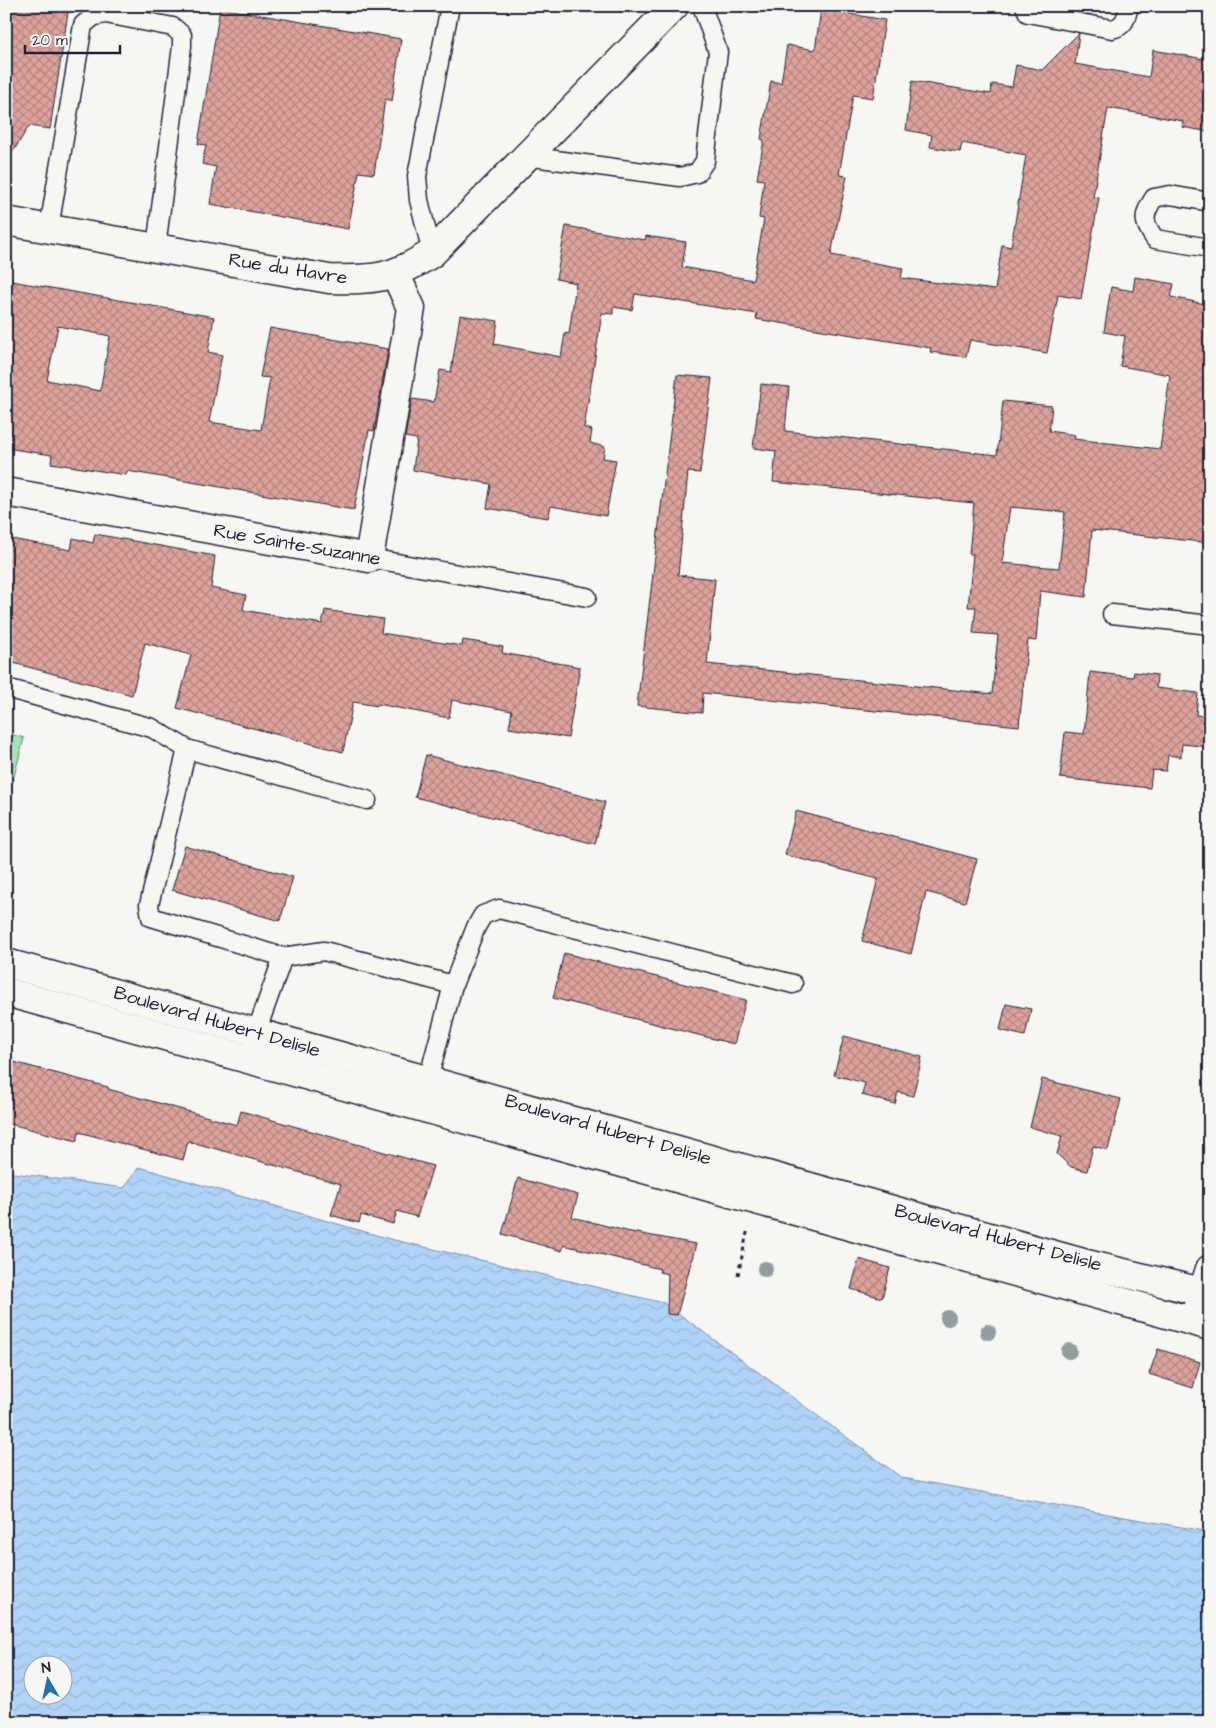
<svg xmlns="http://www.w3.org/2000/svg" width="1216" height="1728" font-family="'Architects Daughter',sans-serif">
<defs>
<pattern id="water-waves" width="16" height="10" patternUnits="userSpaceOnUse" patternTransform="scale(1.25)"><rect width="16" height="10" fill="#b0d4f9"/><path d="M0 5q4-4 8 0t8 0" fill="none" stroke="#97b6d6"/></pattern>
<pattern id="building-cross-hatch" width="8" height="8" patternUnits="userSpaceOnUse" patternTransform="scale(1.25)"><rect width="8" height="8" fill="#dea49c"/><path d="M0 0l8 8M0 8l8-8" fill="none" stroke="#b48580"/></pattern>
</defs>
<rect width="100%" height="100%" fill="#f6f6f2"/>
<filter id="ink" filterUnits="userSpaceOnUse"><feTurbulence type="fractalNoise" baseFrequency=".02" numOctaves="2"/><feDisplacementMap in="SourceGraphic" scale="10" xChannelSelector="R" yChannelSelector="G"/><feConvolveMatrix kernelMatrix="1 2 1 2 8 2 1 2 1" color-interpolation-filters="sRGB"/></filter>
<g filter="url(#ink)">
<polygon fill="#a0e6b2" stroke="#618476" points="6,733 24,738 6,807"/>
<path fill="url(#water-waves)" stroke="#778dad" fill-rule="evenodd" d="M139 1167 390 1239 664 1303 902 1478 1210 1532V1722H6V1172L124 1188ZM32 1666H62V1696H32Z"/>
<g fill="url(#building-cross-hatch)" stroke="#22223b" fill-rule="evenodd">
<polygon points="6,6 69,6 50,129 29,126 6,163"/>
<polygon points="220,8 401,39 392,101 385,99 374,174 359,172 348,229 210,204 216,167 202,164 206,145 198,144"/>
<polygon points="821,9 885,20 873,98 853,95 839,175 847,176 831,255 903,268 901,278 995,290 1002,245 1011,247 1026,155 962,143 960,152 930,147 932,135 906,130 912,81 991,94 992,84 1012,87 1016,65 1042,70 1079,33 1075,64 1149,77 1153,50 1210,60 1210,132 1182,127 1183,121 1108,108 1093,197 1099,198 1081,299 1058,295 1047,353 970,340 966,357 930,352 931,348 756,319 757,314 635,294 632,310 613,307 613,314 602,313 584,428 592,430 590,443 605,447 603,458 616,460 606,516 551,506 548,518 487,508 491,484 413,470 417,439 405,437 412,399 434,402 440,370 451,372 460,315 498,321 494,344 561,357 565,333 569,334 576,283 556,279 566,226 645,240 646,236 686,242 682,267 753,280 764,219 759,218 764,180 757,179 764,140 761,139 771,81 781,83 787,45 815,50"/>
<path d="M1135 277 1174 284 1171 297 1210 305V543L1092 530 1086 597 1040 591 1036 641 1028 640 1019 726 703 693 702 713 637 706 677 375 712 378 700 473 688 472 678 575 715 579 707 664 992 694 998 635 973 633 976 607H968L973 554H969L974 503 773 482 776 451 753 448 761 384 789 387 785 431 997 455 1003 401 1052 406 1049 431 1075 435 1074 439 1160 449 1170 375 1120 366 1125 336 1104 332 1111 287 1133 291ZM1010 507 1065 512 1059 568 1002 563Z"/>
<path d="M6 280 214 317 208 352 222 355 209 422 261 430 270 378 260 377 270 328 388 349 374 431 369 430 354 510 127 471 126 475 51 463 52 455 6 448ZM58 326 110 336 100 391 47 380Z"/>
<polygon points="95,534 215,556 211,588 246,595 243,610 322,624 325,610 383,619 381,633 462,646 463,640 482,643 503,647 502,653 580,667 568,738 509,728 512,711 452,700 449,718 378,704 378,706 353,702 343,752 177,708 191,655 145,643 132,695 6,661 6,538 71,550 73,538 93,543"/>
<polygon points="1090,672 1133,677 1134,672 1157,675 1156,688 1198,693 1196,715 1210,717 1210,747 1182,744 1181,757 1168,755 1166,771 1152,770 1150,788 1060,778 1065,732 1084,734"/>
<polygon points="426,755 605,802 595,844 415,797"/>
<polygon points="796,811 977,859 965,902 926,892 911,954 862,941 878,879 785,855"/>
<polygon points="185,846 293,877 280,921 172,890"/>
<polygon points="564,953 746,1000 734,1044 553,998"/>
<polygon points="1006,1004 1031,1009 1025,1036 1000,1030"/>
<polygon points="844,1036 922,1057 913,1096 898,1092 895,1104 862,1095 865,1083 834,1075"/>
<polygon points="6,1060 108,1087 108,1089 237,1125 241,1111 433,1166 417,1217 397,1211 393,1224 361,1215 359,1223 331,1215 341,1184 188,1141 183,1160 79,1132 77,1141 6,1123"/>
<polygon points="1042,1079 1121,1099 1108,1150 1093,1146 1087,1171 1071,1167 1057,1154 1062,1136 1030,1127"/>
<polygon points="518,1178 578,1195 572,1217 626,1231 696,1244 677,1315 667,1314 668,1274 659,1272 660,1269 564,1245 562,1251 502,1234"/>
<polygon points="859,1259 890,1268 882,1298 851,1289"/>
<polygon points="1158,1349 1200,1362 1193,1388 1149,1374"/>
</g>
<g fill="none" stroke-linecap="round" stroke-linejoin="round">
<defs>
<g id="service">
<path d="M1025 6 1028 13 1112 29C1125 26 1126 18 1129 6"/>
<polyline points="526,156 680,177 697,173 705,161 718,52 702,6"/>
<path d="M1210 202 1170 195 1154 198C1142 216 1143 222 1155 239L1210 248"/>
<polyline points="49,228 83,25 94,16 106,14 173,27 182,35 182,46 156,247"/>
<polyline points="432,253 419,200 417,176 450,6"/>
<polyline points="369,558 587,597"/>
<polyline points="1112,614 1210,625"/>
<polyline points="6,688 152,728 187,749 367,800"/>
<polyline points="187,749 149,905 151,917 283,957 324,951 453,985"/>
<polyline points="253,1041 283,957"/>
<polyline points="428,1080 453,985 476,927 483,915 499,909 793,984"/>
</g>
<g id="minor">
<path d="M6 221 329 279C375 280 392 279 432 253L674 6"/>
<polyline points="6,492 369,558 411,308 395,273"/>
<polyline points="1193,1321 1210,1269"/>
</g>
<g id="secondary">
<polyline points="6,963 1083,1263 1210,1294"/>
<polyline points="6,992 1210,1326"/>
</g>
</defs>
<use href="#service" stroke="#22223b" stroke-width="21"/>
<use href="#minor" stroke="#22223b" stroke-width="31"/>
<use href="#secondary" stroke="#22223b" stroke-width="31"/>
<polyline stroke="#22223b" stroke-width="3" stroke-dasharray="4 4" stroke-linecap="butt" points="738,1275 748,1228"/>
<use href="#service" stroke="#f6f6f2" stroke-width="18"/>
<use href="#minor" stroke="#f6f6f2" stroke-width="28"/>
<use href="#secondary" stroke="#f6f6f2" stroke-width="28"/>
</g>
<g fill="#939c9e">
<circle cx="765" cy="1269" r="8"/>
<circle cx="948" cy="1318" r="8"/>
<circle cx="988" cy="1332" r="8"/>
<circle cx="1069" cy="1351" r="8"/>
</g>
</g>
<g text-anchor="middle" dominant-baseline="central" stroke-width="5" stroke-linejoin="round" paint-order="stroke">
<g font-size="19" fill="#22223b" stroke="#f6f6f2">
<text transform="translate(288 269) rotate(9)">Rue du Havre</text>
<text transform="translate(297 545) rotate(10)">Rue Sainte-Suzanne</text>
<text transform="translate(217 1022) rotate(16)">Boulevard Hubert Delisle</text>
<text transform="translate(608 1130) rotate(16)">Boulevard Hubert Delisle</text>
<text transform="translate(998 1238) rotate(15)">Boulevard Hubert Delisle</text>
</g>
</g>
<rect width="1216" height="1728" fill="none" stroke="#f6f6f2" stroke-width="25"/>
<rect x="12" y="12" width="1191" height="1703" fill="none" stroke="#22223b" stroke-width="2" filter="url(#ink)"/>
<g transform="translate(48 1680) rotate(351)"><circle r="24" fill="#f6f6f2" stroke="#a1a1a9"/>
<path d="M0-4L9 19L0 12L-9 19Z" fill="#1f6fb2"/>
<text y="-8" font-size="14" font-weight="bold" text-anchor="middle" fill="#22223b">N</text>
</g>
<path d="M25 45v8h95v-8" fill="none" stroke="#22223b" stroke-width="2.5"/>
<text x="32" y="45" font-size="15" fill="#22223b" stroke="#f6f6f2" stroke-width="4" paint-order="stroke">20 m</text>
</svg>
